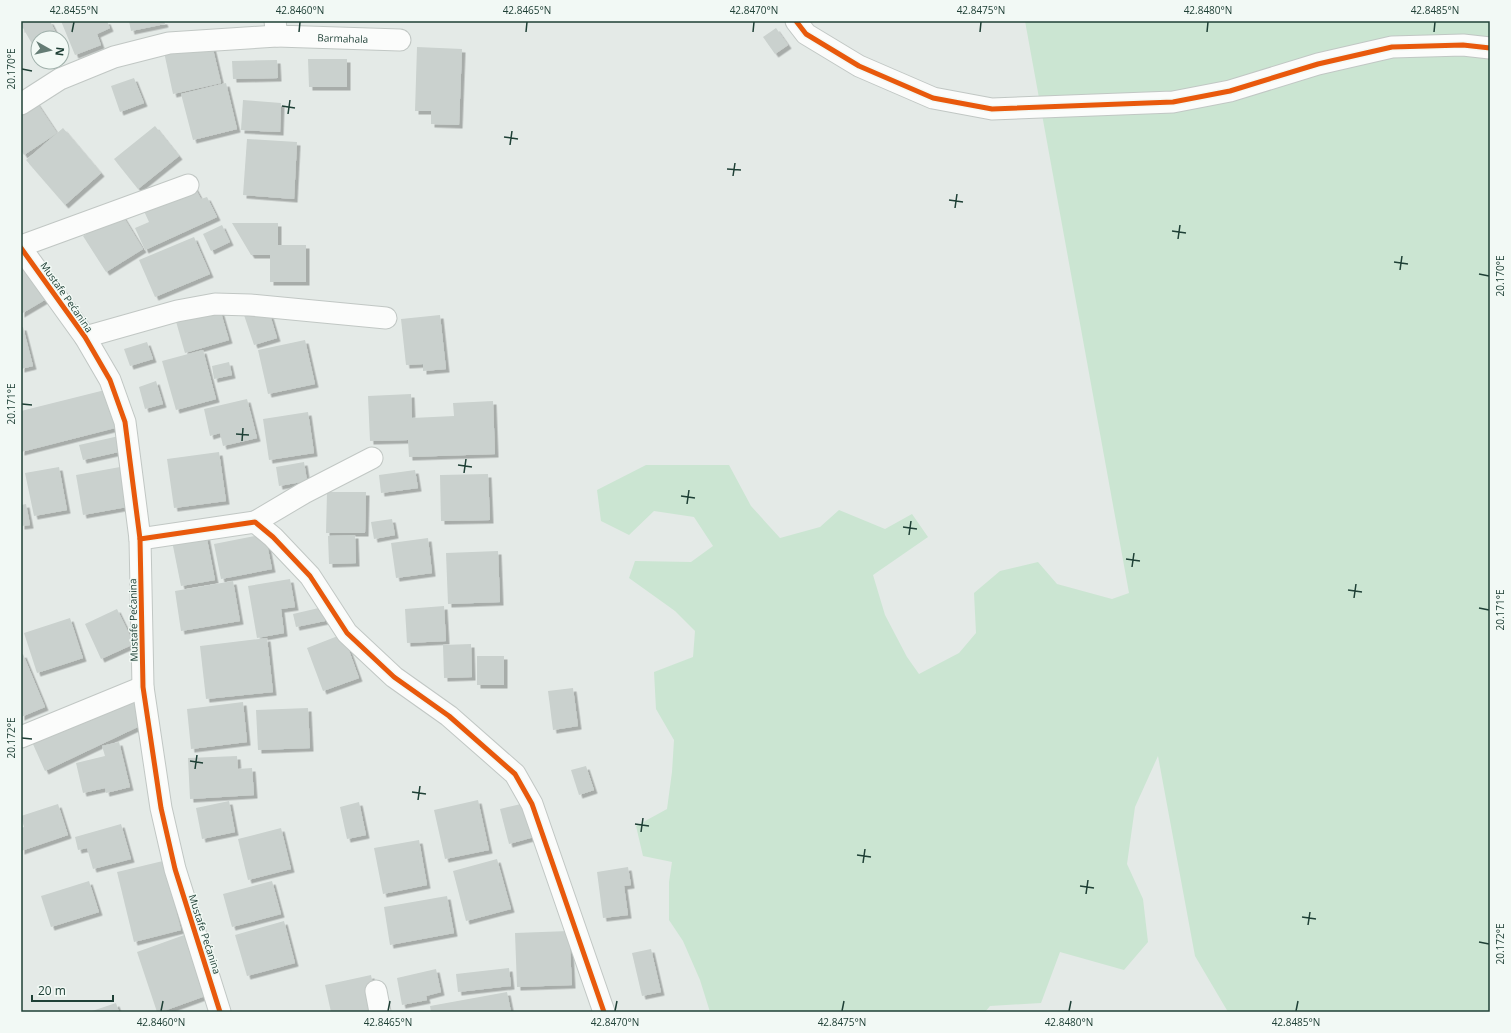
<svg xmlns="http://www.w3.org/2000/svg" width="1511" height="1033" font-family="'Open Sans',sans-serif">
<defs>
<filter id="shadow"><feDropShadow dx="3.5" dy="3.5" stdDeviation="0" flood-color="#0004"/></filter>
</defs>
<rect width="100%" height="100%" fill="#e4eae7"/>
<polygon fill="#cbe5d2" points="1025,21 1490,21 1490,1012 1228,1012 1195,956 1158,756 1135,807 1127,864 1143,899 1148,942 1124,970 1060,952 1041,1003 990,1006 985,1012 710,1012 700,980 683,941 669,920 669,882 672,862 643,856 636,826 667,809 672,772 674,740 656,709 654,672 693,657 695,631 675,611 629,578 635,561 691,562 713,546 694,517 654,511 629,535 601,521 597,490 646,465 729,465 751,506 780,538 820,527 839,510 885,529 912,514 928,537 873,575 885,615 907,657 919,674 959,653 976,633 974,593 1000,571 1038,562 1057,584 1112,599 1129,593"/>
<g fill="#cad1ce" filter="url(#shadow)">
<polygon points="21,21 50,21 58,37 38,38 38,48 35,49 23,28 21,29"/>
<polygon points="61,21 107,21 110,28 97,34 101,45 75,55"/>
<polygon points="129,21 164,21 165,24 131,31"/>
<polygon points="776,28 788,45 775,54 763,37"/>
<polygon points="211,41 221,83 173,94 164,52"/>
<polygon points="417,47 462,49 459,125 431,124 431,111 415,111"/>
<polygon points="308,59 347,59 347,87 309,87"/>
<polygon points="277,60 278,78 233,79 232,61"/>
<polygon points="134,78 144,103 120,112 111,86"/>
<polygon points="226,83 237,129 193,140 181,94"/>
<polygon points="33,97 57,133 24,155 21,150 21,105"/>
<polygon points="243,100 281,103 280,132 241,130"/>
<polygon points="155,126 179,156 138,189 114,159"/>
<polygon points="63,128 101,173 65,205 26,160"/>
<polygon points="247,139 297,142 294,199 243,195"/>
<polygon points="194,186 201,199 207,197 217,217 145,250 135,228 149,222 143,209"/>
<polygon points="121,213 143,249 106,272 83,236"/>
<polygon points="232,223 278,223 278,245 306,245 306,282 270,282 270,255 251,255"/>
<polygon points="222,225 230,242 211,251 203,234"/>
<polygon points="194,237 210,274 155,297 139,260"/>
<polygon points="21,265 48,298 21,314"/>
<polygon points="219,306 229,340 185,353 175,318"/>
<polygon points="268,308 277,338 254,345 244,315"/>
<polygon points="440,315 446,369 423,371 423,364 406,365 401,319"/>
<polygon points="21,327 23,327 33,366 21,369"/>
<polygon points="305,340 315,384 268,394 258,350"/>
<polygon points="147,342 153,359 130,366 124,349"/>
<polygon points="203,350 216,399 176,410 162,361"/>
<polygon points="229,362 232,375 214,379 212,366"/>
<polygon points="156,381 163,404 145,409 139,387"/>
<polygon points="109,389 119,427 21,452 21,411"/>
<polygon points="411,394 412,418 454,416 453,403 493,401 495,454 409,457 408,440 370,441 368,396"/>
<polygon points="247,399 257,438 223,446 220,433 210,436 204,409"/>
<polygon points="308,412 314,453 269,460 263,419"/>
<polygon points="119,436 123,451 83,460 79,445"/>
<polygon points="219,452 226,501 174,508 167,459"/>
<polygon points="304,462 307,481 279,486 276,467"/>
<polygon points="59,467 67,510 34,516 25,473"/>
<polygon points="120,467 127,507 83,515 76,475"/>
<polygon points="415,470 418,488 381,493 379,475"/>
<polygon points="488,474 490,520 441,521 440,475"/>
<polygon points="327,492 366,492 365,533 326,533"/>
<polygon points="26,504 30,525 21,526 21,505"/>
<polygon points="392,519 395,535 374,539 371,522"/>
<polygon points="206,534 215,580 181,586 172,541"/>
<polygon points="265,534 272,569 221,579 214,544"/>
<polygon points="355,535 356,563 329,564 328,536"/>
<polygon points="428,538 432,573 396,578 391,543"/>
<polygon points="498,551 500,602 448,604 446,553"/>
<polygon points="290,579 295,607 281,609 284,633 257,638 248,586"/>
<polygon points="233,581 240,621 181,631 175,591"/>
<polygon points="444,606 446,641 407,643 405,609"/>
<polygon points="323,607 325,621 296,627 293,614"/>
<polygon points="117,609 134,644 101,659 85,624"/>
<polygon points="70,618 83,658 37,673 24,633"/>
<polygon points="343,634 359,678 323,691 307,648"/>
<polygon points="267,638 273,692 206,699 200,646"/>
<polygon points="471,644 472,677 444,678 443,645"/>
<polygon points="23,654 45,707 21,717 21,655"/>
<rect x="477" y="656" width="27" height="29"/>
<polygon points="573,688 578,726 553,730 548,691"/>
<polygon points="130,695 144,724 45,771 32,742"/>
<polygon points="243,702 247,742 191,749 187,709"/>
<polygon points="308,708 310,748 258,750 256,710"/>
<polygon points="119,742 130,787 106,793 105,788 83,793 76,763 105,756 102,746"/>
<polygon points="237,756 238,769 252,768 254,795 190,799 188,758"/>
<polygon points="586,766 594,790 579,795 571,770"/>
<polygon points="478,800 489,850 445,859 434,810"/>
<polygon points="229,801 235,832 202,839 196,808"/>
<polygon points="359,802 366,835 347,839 340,807"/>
<polygon points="525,803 534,837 509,844 500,809"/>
<polygon points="58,804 68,835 21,851 21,828 24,827 21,816"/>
<polygon points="121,824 131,859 93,869 87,848 78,850 75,837"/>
<polygon points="281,828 291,869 248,880 238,839"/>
<polygon points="419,840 427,885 383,894 374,848"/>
<polygon points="497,859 511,909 466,921 453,871"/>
<polygon points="163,861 181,930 134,942 117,872"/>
<polygon points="628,867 631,885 624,886 628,915 603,918 597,872"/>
<polygon points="89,881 99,912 51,927 41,896"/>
<polygon points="272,881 281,914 232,927 223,894"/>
<polygon points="447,896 454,933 390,945 384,907"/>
<polygon points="284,921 295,963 247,976 235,935"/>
<polygon points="569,931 572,985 517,987 515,933"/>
<polygon points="187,934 208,995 161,1012 157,1012 137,952"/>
<polygon points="651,949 661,992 642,996 632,953"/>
<polygon points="509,968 511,986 458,992 456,974"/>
<polygon points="436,969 441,992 426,996 427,1000 402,1005 397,978"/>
<polygon points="371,975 379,1012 331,1012 325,985"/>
<polygon points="507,992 511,1012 431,1012 430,1006"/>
<polygon points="116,1003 119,1012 89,1012"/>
</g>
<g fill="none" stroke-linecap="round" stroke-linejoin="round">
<defs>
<g id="minor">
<path id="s1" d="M275 21 277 36 400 40"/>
<polyline points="796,21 806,34 859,66 933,98 992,109 1173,102 1230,91 1318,64 1392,47 1463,45 1490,48"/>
<polyline points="21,104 60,79 114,57 169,43 277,36"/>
<polyline points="21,246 188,185"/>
<polyline points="21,248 85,337 110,380 125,422 140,539 143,687 161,808 175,869 220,1012"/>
<polyline points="85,337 177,311 215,304 250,305 386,318"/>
<polyline points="255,522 304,493 372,458"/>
<polyline points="140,539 255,522 273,537 310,576 347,633 394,677 449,716 515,774 532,804 604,1012"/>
<polyline points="21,737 143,687"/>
<polyline points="376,991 380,1012"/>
</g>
</defs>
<use href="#minor" stroke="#c1c7c4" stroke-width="23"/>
<use href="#minor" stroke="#fbfcfb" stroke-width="21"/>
<defs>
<g id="cycleway">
<polyline points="796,21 806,34 859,66 933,98 992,109 1173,102 1230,91 1318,64 1392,47 1463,45 1490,48"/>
<polyline points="21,248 85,337 110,380 125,422 140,539 143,687 161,808 175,869 220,1012"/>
<polyline points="140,539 255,522 273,537 310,576 347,633 394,677 449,716 515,774 532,804 604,1012"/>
</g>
</defs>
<use href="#cycleway" stroke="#f2f9f5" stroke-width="8"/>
<use href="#cycleway" stroke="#e8590c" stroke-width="5"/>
</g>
<path fill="none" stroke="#1f4036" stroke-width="1.5" d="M72 32 74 22M299 32 300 22M526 32 527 22M753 32 754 22M980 32 981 22M1207 32 1208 22M1434 32 1435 22M22 69 32 71M282 106 295 108M288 114 290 100M504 137 518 139M510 145 512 131M727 169 741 170M733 176 735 163M949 200 963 202M955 208 957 194M1172 231 1186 233M1178 239 1180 225M1394 262 1408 264M1400 270 1402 256M1479 274 1489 276M22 404 32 405M236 434 249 435M242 441 243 428M458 465 472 467M464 473 466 459M681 496 695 498M687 504 689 490M903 527 917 529M909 535 911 521M1126 559 1140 561M1132 567 1134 553M1348 590 1362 592M1354 598 1356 584M1479 608 1489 610M22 738 32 739M190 761 203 763M195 769 197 755M412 792 426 794M418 800 420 786M635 824 649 826M641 832 643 818M857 855 871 857M863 863 865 849M1080 886 1094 888M1086 894 1088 880M1302 917 1316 919M1308 925 1310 912M1479 942 1489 944M161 1011 163 1001M388 1011 390 1001M615 1011 617 1001M842 1011 844 1001M1069 1011 1071 1001M1296 1011 1298 1001"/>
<g text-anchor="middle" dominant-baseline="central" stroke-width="3" stroke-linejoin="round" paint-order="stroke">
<g font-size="10" fill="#1f4036" stroke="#f2f9f5">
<text stroke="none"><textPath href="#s1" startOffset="81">Barmahala</textPath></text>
<text transform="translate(67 297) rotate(55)">Mustafe Pećanina</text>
<text transform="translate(133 620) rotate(-91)">Mustafe Pećanina</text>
<text transform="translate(205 934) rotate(72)">Mustafe Pećanina</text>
</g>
</g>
<rect width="1511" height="1033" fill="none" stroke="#f2f9f5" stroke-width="44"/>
<g transform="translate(50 50) rotate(98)"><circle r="19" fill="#f2f9f5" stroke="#9eafa9"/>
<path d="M0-3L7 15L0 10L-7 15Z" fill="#647c74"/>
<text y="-6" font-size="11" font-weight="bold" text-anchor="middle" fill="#1f4036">N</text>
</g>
<path d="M32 995v6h81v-6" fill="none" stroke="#1f4036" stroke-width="2"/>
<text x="38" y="995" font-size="12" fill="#1f4036" stroke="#f2f9f5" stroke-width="3" paint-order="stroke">20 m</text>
<rect x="22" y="22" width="1467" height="989" fill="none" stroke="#1f4036" stroke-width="1.5"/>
<g font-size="10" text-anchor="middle" fill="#1f4036">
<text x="74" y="14">42.8455°N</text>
<text x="300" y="14">42.8460°N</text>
<text x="527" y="14">42.8465°N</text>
<text x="754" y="14">42.8470°N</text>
<text x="981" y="14">42.8475°N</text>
<text x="1208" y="14">42.8480°N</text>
<text x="1435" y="14">42.8485°N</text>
<text transform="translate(11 69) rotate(-90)" y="4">20.170°E</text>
<text transform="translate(1500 276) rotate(-90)" y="4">20.170°E</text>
<text transform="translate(11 404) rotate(-90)" y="4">20.171°E</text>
<text transform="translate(1500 610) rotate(-90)" y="4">20.171°E</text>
<text transform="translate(11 738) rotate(-90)" y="4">20.172°E</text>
<text transform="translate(1500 944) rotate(-90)" y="4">20.172°E</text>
<text x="161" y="1026">42.8460°N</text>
<text x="388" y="1026">42.8465°N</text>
<text x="615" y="1026">42.8470°N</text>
<text x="842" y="1026">42.8475°N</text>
<text x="1069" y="1026">42.8480°N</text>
<text x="1296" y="1026">42.8485°N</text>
</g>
</svg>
